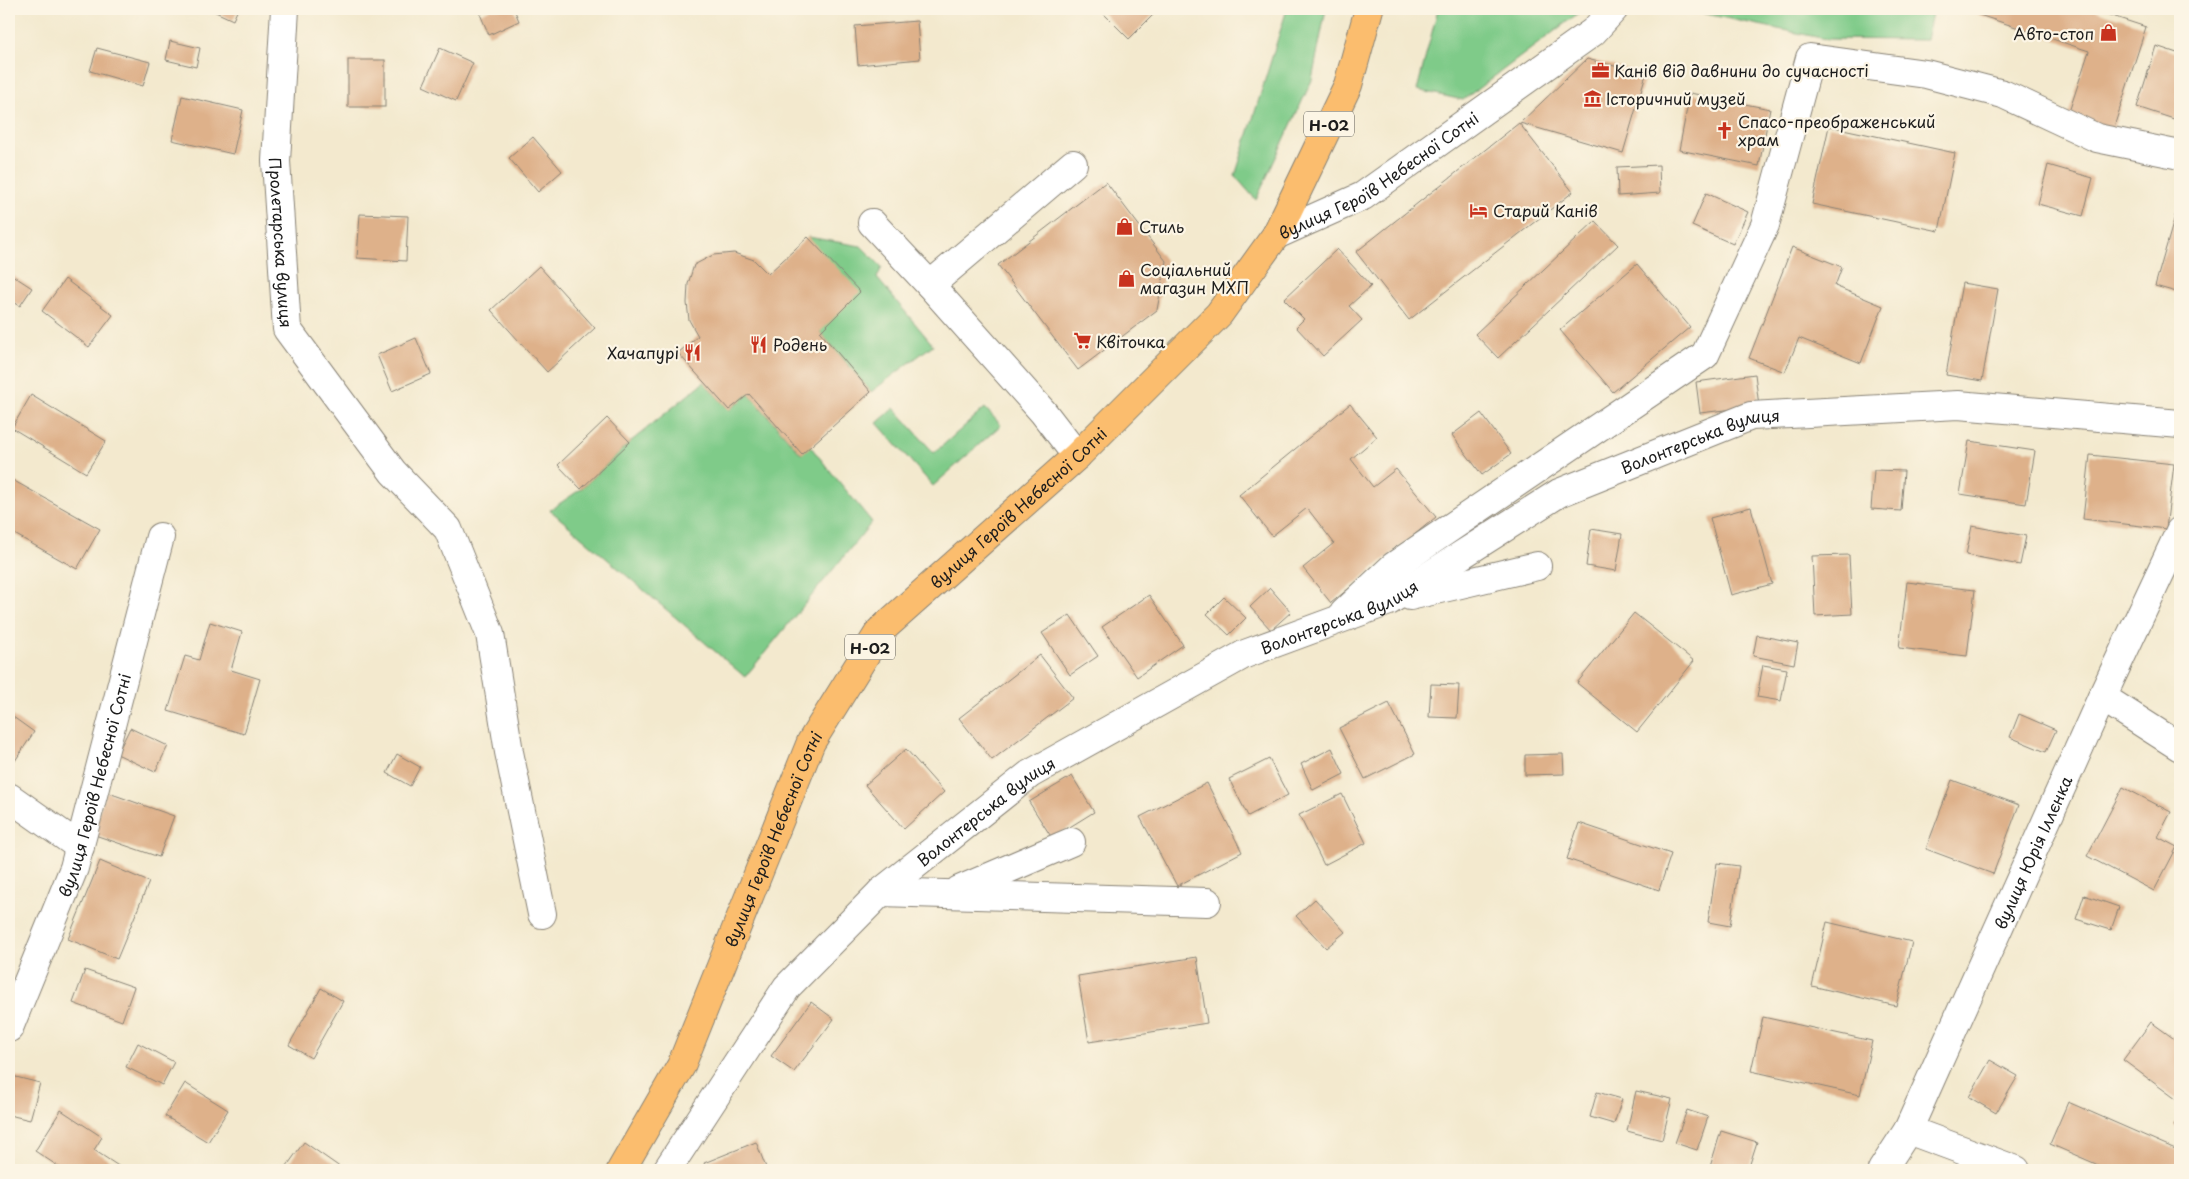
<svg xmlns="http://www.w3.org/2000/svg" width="2189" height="1179" font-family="'Playpen Sans',sans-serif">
<rect width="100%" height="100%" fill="#fcf5e5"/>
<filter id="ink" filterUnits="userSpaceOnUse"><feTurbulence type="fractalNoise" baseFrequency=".02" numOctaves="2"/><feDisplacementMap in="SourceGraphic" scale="10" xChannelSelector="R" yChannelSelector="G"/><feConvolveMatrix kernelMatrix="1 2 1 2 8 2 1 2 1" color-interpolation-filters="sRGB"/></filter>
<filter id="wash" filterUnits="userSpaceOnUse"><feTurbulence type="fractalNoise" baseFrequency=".0096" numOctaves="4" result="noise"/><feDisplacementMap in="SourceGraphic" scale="20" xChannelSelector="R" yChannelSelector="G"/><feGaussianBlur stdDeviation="1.12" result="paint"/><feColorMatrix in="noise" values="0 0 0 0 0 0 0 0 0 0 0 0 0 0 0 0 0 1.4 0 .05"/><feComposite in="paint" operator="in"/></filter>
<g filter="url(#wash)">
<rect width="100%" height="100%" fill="#f3e9ce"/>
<g fill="#7fcb89" stroke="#4e7452">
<polygon points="1287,9 1326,9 1312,80 1256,200 1235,176"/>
<polygon points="1438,9 1584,9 1463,100 1417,90"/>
<polygon points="1682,9 1933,9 1926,40 1826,39"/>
<polygon points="808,237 861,246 882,267 877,278 933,345 871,392 820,332"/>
<polygon points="704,382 729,410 749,394 801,454 810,446 872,522 745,677 550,510 581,489 630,442"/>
<polygon points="894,408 934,453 985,408 1001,425 933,486 877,423"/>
</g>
<g id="blocks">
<g fill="#deb18a">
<polygon points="209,9 238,9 233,20"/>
<polygon points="491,9 514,9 519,21 489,35 480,14"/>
<polygon points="1099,9 1159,9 1129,39"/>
<polygon points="1961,9 2091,9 2146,27 2113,130 2068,115 2089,51"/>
<polygon points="917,21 920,59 858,65 855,26"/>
<polygon points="170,41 200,48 196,67 166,60"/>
<polygon points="2156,46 2180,54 2180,121 2137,107"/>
<polygon points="97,48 150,62 143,86 90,71"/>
<polygon points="440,48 473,63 456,101 423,86"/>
<polygon points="1587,59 1646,74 1623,153 1520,123"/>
<rect x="348" y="60" width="37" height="47"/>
<polygon points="1690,93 1770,109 1759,166 1679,150"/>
<polygon points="182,96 243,110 233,154 172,140"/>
<polygon points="1519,123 1573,192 1409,320 1356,252"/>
<polygon points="1829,126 1955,153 1939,231 1812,204"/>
<polygon points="533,137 562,171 538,192 509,158"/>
<polygon points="1659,165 1660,193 1618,196 1617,167"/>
<polygon points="2048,165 2093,178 2083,216 2038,204"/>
<polygon points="1106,182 1166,261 1157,310 1078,370 998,265"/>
<polygon points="1706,193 1748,212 1733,244 1692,226"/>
<polygon points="2178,206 2180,206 2180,293 2155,286"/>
<polygon points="360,214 408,216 406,261 357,258"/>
<polygon points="1595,221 1618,245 1498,358 1475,334"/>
<polygon points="808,237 860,292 820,332 871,392 802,454 749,394 729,410 678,353 698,336 689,320 687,303 688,284 694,265 713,255 734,253 754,260 768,274"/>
<polygon points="1792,247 1842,267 1835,286 1883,306 1861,363 1799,338 1785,372 1749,358"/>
<polygon points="1337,249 1371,286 1349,306 1362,320 1323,356 1296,327 1304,319 1284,299"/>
<polygon points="1637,264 1690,327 1613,392 1560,330"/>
<polygon points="539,266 595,328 547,372 491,310"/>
<polygon points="9,273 32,288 20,306 9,299"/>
<polygon points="65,279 113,315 89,347 42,311"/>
<polygon points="1962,283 1998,289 1982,381 1946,375"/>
<polygon points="416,338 431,374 392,391 377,355"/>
<polygon points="1755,374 1759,406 1700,413 1696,382"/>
<polygon points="31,395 106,441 86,473 12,428"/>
<polygon points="1350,404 1377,437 1351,459 1373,487 1396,469 1436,517 1331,603 1303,568 1334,543 1307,508 1272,536 1239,495"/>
<polygon points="1481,413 1511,454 1482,475 1452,435"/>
<polygon points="607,418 630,442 581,489 558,465"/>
<polygon points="1969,441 2035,451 2026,504 1960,494"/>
<polygon points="2090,455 2174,464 2166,529 2083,519"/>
<polygon points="1874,470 1904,471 1901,511 1871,509"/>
<polygon points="9,478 100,529 77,569 9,531"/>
<polygon points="1751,507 1772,584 1731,595 1710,518"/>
<polygon points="1972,526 2026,536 2020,565 1966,555"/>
<polygon points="1591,529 1622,534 1616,571 1586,566"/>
<polygon points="1849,555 1852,614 1815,616 1812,556"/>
<polygon points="1907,582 1975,590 1967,656 1899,648"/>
<polygon points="1270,588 1291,612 1271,630 1250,607"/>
<polygon points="1149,595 1183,645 1137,677 1102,627"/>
<polygon points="1224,597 1246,618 1229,635 1207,614"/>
<polygon points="1634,613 1694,661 1637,732 1577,683"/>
<polygon points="1070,615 1098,656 1070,675 1042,633"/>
<polygon points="210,622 242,632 231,670 260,679 244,734 168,711 185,656 199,660"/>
<polygon points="1757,635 1798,643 1794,664 1753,656"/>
<polygon points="1040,655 1073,698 992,760 959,718"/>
<polygon points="1763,665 1787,669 1781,701 1757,697"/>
<polygon points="1431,684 1459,685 1457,718 1429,717"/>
<polygon points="1389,703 1415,754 1365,779 1339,728"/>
<polygon points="9,714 34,732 9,770"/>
<polygon points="2019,714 2056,730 2046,752 2010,737"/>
<polygon points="130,728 168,746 155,772 117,754"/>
<polygon points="1332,748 1344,774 1313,790 1301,764"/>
<polygon points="906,749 944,792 904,829 865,785"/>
<polygon points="397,754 420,767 410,786 387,773"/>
<polygon points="1563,754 1564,774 1525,775 1525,755"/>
<polygon points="1269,759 1288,795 1248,816 1229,779"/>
<polygon points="1072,776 1094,812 1052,838 1029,802"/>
<polygon points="1952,780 2019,805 1993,874 1926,849"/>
<polygon points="1207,783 1242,852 1177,886 1140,817"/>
<polygon points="2123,787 2171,812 2158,837 2177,847 2154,891 2087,856"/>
<polygon points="106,792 174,816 159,857 92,834"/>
<polygon points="1342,794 1366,843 1324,865 1299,815"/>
<polygon points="1579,823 1671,854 1659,890 1567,859"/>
<polygon points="100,861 149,882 117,959 68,939"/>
<polygon points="1717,863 1739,866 1730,926 1708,922"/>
<polygon points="2084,895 2119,907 2111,930 2076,919"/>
<polygon points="1315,899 1345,932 1326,948 1296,916"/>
<polygon points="1827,922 1912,942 1896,1006 1812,986"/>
<polygon points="1197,957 1207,1023 1089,1042 1078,976"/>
<polygon points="85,970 134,987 122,1021 73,1003"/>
<polygon points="321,988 343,1001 311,1058 289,1045"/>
<polygon points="811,1002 834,1019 794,1072 771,1056"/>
<polygon points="1763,1017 1872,1041 1860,1095 1751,1071"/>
<polygon points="2151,1022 2180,1043 2180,1102 2123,1060"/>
<polygon points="138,1043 174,1062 162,1085 126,1067"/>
<polygon points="1990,1060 2018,1076 1996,1113 1969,1097"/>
<polygon points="12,1076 40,1083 30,1120 9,1115 9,1089"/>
<polygon points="185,1083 228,1110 208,1142 165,1116"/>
<polygon points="1636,1091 1672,1099 1662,1140 1627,1131"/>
<polygon points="1597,1092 1622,1099 1614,1124 1590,1117"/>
<polygon points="2068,1102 2180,1151 2180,1170 2110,1170 2050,1144"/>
<polygon points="61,1110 102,1137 94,1150 123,1169 122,1170 64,1170 35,1151"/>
<polygon points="1687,1110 1708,1117 1697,1150 1675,1143"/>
<polygon points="2180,1116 2180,1129 2174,1125"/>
<polygon points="1721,1131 1757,1142 1748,1170 1709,1170"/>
<polygon points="304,1142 344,1170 284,1170"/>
<polygon points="756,1142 767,1170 707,1170 704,1163"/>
</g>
</g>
</g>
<g filter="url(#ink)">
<use href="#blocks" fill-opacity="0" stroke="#888275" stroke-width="1"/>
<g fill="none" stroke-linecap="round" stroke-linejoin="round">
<defs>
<g id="minor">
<path id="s1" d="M285 9 276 161 287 329 393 472 448 529 490 634 509 752 542 914"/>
<polyline points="1073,164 930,285 1043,412 1077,456"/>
<polyline points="872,223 930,285"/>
<path id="s2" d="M1276 235 1363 196 1593 32 1614 9"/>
<polyline points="1410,596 1537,566"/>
<polyline points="1344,613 1394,566 1705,355 1765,225 1810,58 1926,74 2003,94 2097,138 2180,155"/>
<polyline points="2102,697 2180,747"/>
<polyline points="9,797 80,847"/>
<polyline points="959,890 1071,842"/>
<polyline points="881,892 1207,902"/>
<path id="s3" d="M9 1028 74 868 160 537"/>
<polyline points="1908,1130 2016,1170"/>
<path id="s4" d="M667 1170 787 987 881 892 1030 774 1245 654 1389 601 1559 493 1751 416 1958 405 2180 424"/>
<path id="s5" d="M1882 1170 1908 1130 2102 697 2180 531"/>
</g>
<g id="primary">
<path id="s6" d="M621 1170 681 1066 811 742 880 631 1077 456 1219 314 1276 235 1348 85 1369 9"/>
</g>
</defs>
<use href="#minor" stroke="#888275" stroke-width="30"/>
<use href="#primary" stroke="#888275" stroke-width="30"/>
<use href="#minor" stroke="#fff" stroke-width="28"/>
<use href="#primary" stroke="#fbbd6e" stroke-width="28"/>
</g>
</g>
<defs>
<symbol id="shop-bare" viewBox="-9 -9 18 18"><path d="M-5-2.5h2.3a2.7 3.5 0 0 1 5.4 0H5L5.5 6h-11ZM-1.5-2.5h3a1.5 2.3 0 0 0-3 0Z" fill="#c8321e" stroke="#fcf5e5" stroke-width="2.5" paint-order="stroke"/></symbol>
<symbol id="office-bare" viewBox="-9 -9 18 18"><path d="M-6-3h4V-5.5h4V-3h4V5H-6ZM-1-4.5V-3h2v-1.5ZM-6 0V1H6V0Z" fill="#c8321e" stroke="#fcf5e5" stroke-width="2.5" paint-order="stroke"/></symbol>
<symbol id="museum-bare" viewBox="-9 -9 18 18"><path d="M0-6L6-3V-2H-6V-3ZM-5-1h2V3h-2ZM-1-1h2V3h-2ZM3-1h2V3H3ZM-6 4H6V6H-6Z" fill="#c8321e" stroke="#fcf5e5" stroke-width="2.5" paint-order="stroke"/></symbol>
<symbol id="church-bare" viewBox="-9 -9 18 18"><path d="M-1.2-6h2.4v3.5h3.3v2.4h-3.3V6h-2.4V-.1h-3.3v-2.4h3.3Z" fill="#c8321e" stroke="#fcf5e5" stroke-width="2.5" paint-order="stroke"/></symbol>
<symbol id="hotel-bare" viewBox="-9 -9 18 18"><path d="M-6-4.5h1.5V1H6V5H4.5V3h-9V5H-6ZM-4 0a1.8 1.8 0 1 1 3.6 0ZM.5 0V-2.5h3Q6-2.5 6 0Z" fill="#c8321e" stroke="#fcf5e5" stroke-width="2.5" paint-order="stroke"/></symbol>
<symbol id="supermarket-bare" viewBox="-9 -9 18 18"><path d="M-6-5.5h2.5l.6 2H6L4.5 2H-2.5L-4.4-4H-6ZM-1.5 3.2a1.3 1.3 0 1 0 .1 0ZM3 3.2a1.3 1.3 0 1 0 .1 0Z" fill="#c8321e" stroke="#fcf5e5" stroke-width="2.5" paint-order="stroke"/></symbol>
<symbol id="restaurant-bare" viewBox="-9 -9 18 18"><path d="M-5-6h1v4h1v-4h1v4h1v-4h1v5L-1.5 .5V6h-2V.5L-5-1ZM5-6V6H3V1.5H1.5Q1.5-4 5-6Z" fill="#c8321e" stroke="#fcf5e5" stroke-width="2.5" paint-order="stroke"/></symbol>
</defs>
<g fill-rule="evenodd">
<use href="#shop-bare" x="2096" y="20" width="25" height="25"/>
<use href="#office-bare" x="1588" y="58" width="25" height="25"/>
<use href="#museum-bare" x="1580" y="86" width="25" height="25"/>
<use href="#church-bare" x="1712" y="118" width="25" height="25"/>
<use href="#hotel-bare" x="1466" y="198" width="25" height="25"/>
<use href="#shop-bare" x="1112" y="214" width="25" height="25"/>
<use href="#shop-bare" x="1114" y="266" width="25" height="25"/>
<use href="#supermarket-bare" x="1070" y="328" width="25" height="25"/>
<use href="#restaurant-bare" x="746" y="332" width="25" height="25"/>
<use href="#restaurant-bare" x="680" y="340" width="25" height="25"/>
</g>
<g text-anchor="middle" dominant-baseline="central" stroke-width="4.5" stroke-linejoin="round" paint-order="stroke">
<g fill="#fcf5e5" stroke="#5f5d58" stroke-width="1">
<rect x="1304" y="111.5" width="50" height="25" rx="4"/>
<rect x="845" y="634.5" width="50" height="25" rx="4"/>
</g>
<g font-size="15" font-weight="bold" fill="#1c1c1c">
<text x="1329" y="124">Н-02</text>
<text x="870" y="647">Н-02</text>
</g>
<g font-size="16" fill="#1c1c1c" stroke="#fcf5e5" text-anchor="start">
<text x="2094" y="33" text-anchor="end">Авто-стоп</text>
<text x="1614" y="70">Канів від давнини до сучасності</text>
<text x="1606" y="98">Історичний музей</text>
<text x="1738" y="121">Спасо-преображенський<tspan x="1738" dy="18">храм</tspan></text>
<text x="1493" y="210">Старий Канів</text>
<text x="1139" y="226">Стиль</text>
<text x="1140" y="269">Соціальний<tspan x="1140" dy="18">магазин МХП</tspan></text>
<text x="1096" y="341">Квіточка</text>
<text x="773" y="344">Родень</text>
<text x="679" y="352" text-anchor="end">Хачапурі</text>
</g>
<g font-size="16" fill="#1c1c1c" stroke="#fcf5e5">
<text stroke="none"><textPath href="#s2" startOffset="119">вулиця Героїв Небесної Сотні</textPath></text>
<text stroke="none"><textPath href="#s1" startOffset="234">Пролетарська вулиця</textPath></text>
<text stroke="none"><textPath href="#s4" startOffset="1295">Волонтерська вулиця</textPath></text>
<text stroke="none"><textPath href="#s6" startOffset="785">вулиця Героїв Небесної Сотні</textPath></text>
<text stroke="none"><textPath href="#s4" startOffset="890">Волонтерська вулиця</textPath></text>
<text stroke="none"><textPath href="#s3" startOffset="258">вулиця Героїв Небесної Сотні</textPath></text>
<text stroke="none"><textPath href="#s4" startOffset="485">Волонтерська вулиця</textPath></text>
<text stroke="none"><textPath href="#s6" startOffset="365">вулиця Героїв Небесної Сотні</textPath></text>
<text stroke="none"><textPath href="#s5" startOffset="352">вулиця Юрія Іллєнка</textPath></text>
</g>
</g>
<rect width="2189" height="1179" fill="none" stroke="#fcf5e5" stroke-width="30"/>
</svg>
